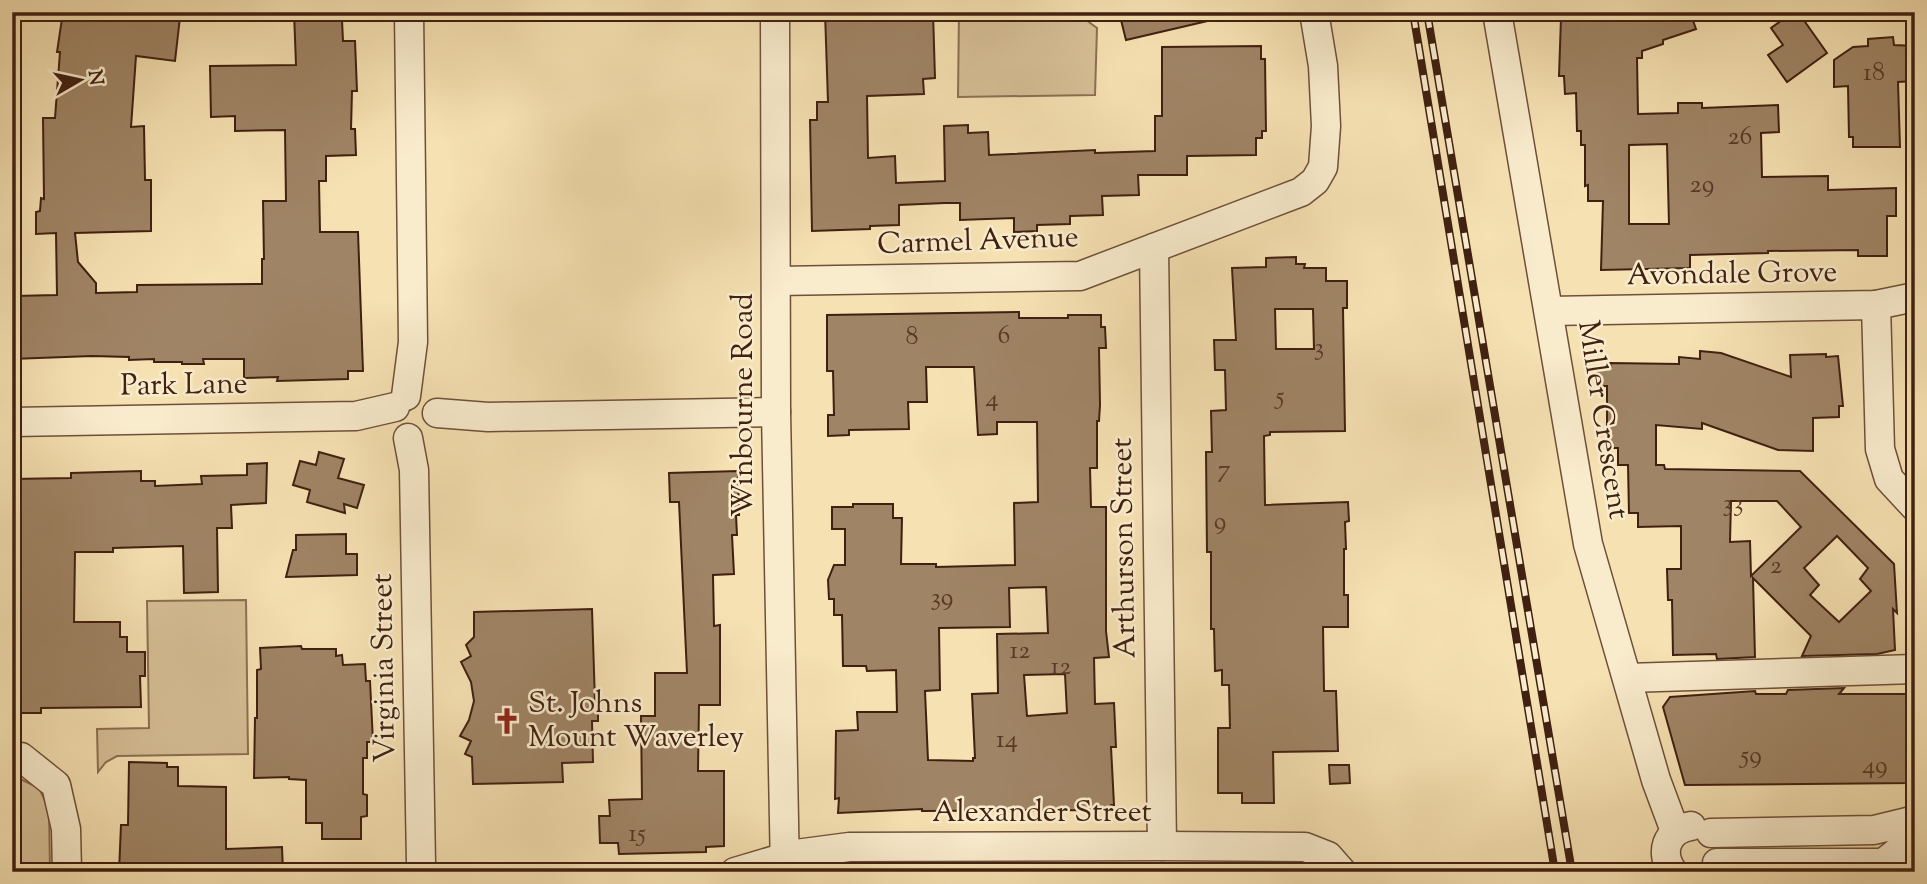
<svg xmlns="http://www.w3.org/2000/svg" width="1927" height="884" font-family="'Sorts Mill Goudy',serif">
<rect width="100%" height="100%" fill="#f6e1b2"/>
<filter id="stains"><feTurbulence type="fractalNoise" baseFrequency=".00286" numOctaves="4"/><feColorMatrix values="0 0 0 0 .2 0 0 0 0 .09 0 0 0 0 .02 0 0 0 .5 -.17"/></filter>
<radialGradient id="worn" r=".72"><stop offset=".6" stop-color="#630" stop-opacity="0"/><stop offset="1" stop-color="#630" stop-opacity=".3"/></radialGradient>
<g fill="#d7c097" stroke="#8c7054" stroke-width="2">
<polygon points="959,12 1075,12 1097,28 1095,95 958,97"/>
<polygon points="246,600 248,754 117,756 106,762 98,772 97,729 149,728 147,601"/>
<polygon points="12,775 39,788 49,809 50,872 12,872"/>
</g>
<g fill="#9f8465" stroke="#402011" stroke-width="2" fill-rule="evenodd">
<polygon points="63,12 145,20 146,12 169,12 169,15 180,17 175,61 136,56 131,127 144,126 145,180 151,180 151,231 75,233 78,262 96,283 96,293 137,292 137,285 262,284 262,259 264,259 263,201 286,201 285,130 235,131 235,116 211,117 210,66 296,65 294,12 338,12 338,20 342,20 343,41 355,41 357,91 352,91 351,129 355,129 356,155 326,156 326,181 319,181 320,232 358,232 363,371 348,371 348,379 277,381 278,377 244,378 244,359 203,359 204,364 182,364 182,362 154,362 154,359 129,360 129,357 92,356 12,359 12,306 16,306 15,296 57,295 56,233 36,234 36,212 40,211 41,198 44,199 43,118 55,118 60,52 57,52"/>
<polygon points="825,12 933,12 935,78 923,79 924,94 867,96 868,158 895,156 896,183 945,181 944,126 968,125 968,133 988,132 989,155 1095,150 1095,153 1155,151 1155,116 1162,116 1162,47 1261,46 1261,59 1265,59 1266,131 1262,131 1262,138 1256,138 1256,155 1187,156 1187,175 1138,175 1139,195 1102,196 1103,215 1070,216 1070,224 1037,225 1037,231 1014,232 1014,218 960,220 960,203 945,203 899,205 899,225 870,226 870,229 812,231 810,120 817,120 817,102 828,102"/>
<polygon points="1119,12 1211,12 1212,20 1126,40"/>
<path d="M1571 12H1634L1637 20 1660 12H1690L1696 29 1663 40V44L1642 51V58H1637L1638 114 1678 113V103H1702V108L1778 105 1779 132 1761 133 1762 177 1828 176V190L1896 188V216H1887V256H1858V250L1768 251V253L1690 255V268L1601 270 1603 201H1588V185L1585 186V145H1581V131H1577L1576 93 1565 94 1564 76H1559L1561 18H1571ZM1667 144 1669 224H1629V145Z"/>
<polygon points="1793,12 1798,12 1827,53 1787,82 1768,55 1783,45 1771,28"/>
<polygon points="1893,37 1894,45 1915,46 1915,81 1898,82 1900,147 1853,147 1853,137 1849,137 1848,86 1834,87 1834,60 1853,47 1868,46 1868,39"/>
<path d="M1296 257V264H1305L1304 268H1326V281H1347V308H1343L1345 431 1270 432V435L1264 436 1265 505 1348 502 1349 521 1345 522 1346 549H1344V595H1348V627H1323L1324 691H1336L1338 751 1273 752 1274 803H1242V793H1218V728H1230L1229 685H1222V670L1215 671 1214 629H1211V552H1207L1206 452H1212L1211 411 1226 410 1225 370H1215L1214 340H1236L1232 268 1266 267V258ZM1275 309H1313L1314 349H1276Z"/>
<path d="M1019 312V318H1068V315H1101V327H1105L1106 348H1099L1100 405 1099 421H1097V468H1090L1091 507H1106V631L1109 657 1094 658 1095 704 1114 703 1116 747H1111L1114 805H1111V810L922 811V809L838 813 839 798 835 799 836 731 858 730 857 712H897L896 670 867 671 866 666H843L842 615H834V599H829L828 580 834 565H845V529H832V507H853V504H893V518H902L901 564H936V567L1015 565 1014 503 1038 502 1037 422H997V434L978 435 974 367H926L927 402H908L909 429 849 430V435L828 436V415H834L833 371H827V315ZM1046 587 1048 633 997 634 998 693 972 694 975 758H973V761L928 760 925 691 940 690 939 628 1010 627 1009 588ZM1065 674 1067 713 1027 716 1024 675Z"/>
<path d="M1700 351 1721 353 1791 377 1790 355 1826 354V357L1838 356 1843 406H1839V417L1813 418V451L1778 450 1702 423V429L1656 425V465H1664L1665 469 1800 471 1894 564 1897 613 1893 609 1895 650 1877 654 1802 656 1811 636 1753 578 1755 657 1717 659 1716 654 1673 655 1672 600H1668L1667 569H1681V526L1638 527V513H1629L1628 465H1618V448H1607V386H1597V367H1611L1610 363 1679 364V357L1700 359ZM1731 501H1777L1801 527 1751 576 1750 541 1730 542ZM1837 536 1868 568 1860 579 1871 591 1839 622 1810 595 1819 585 1804 568Z"/>
<polygon points="319,452 344,459 338,478 364,485 357,508 344,504 345,513 307,502 310,490 293,485 300,461 316,465"/>
<polygon points="267,463 266,503 231,505 232,528 217,528 218,592 184,593 183,546 113,548 113,552 75,552 74,622 120,622 120,637 127,637 127,652 145,652 145,676 140,676 141,707 41,708 41,713 16,713 14,601 12,601 12,479 71,478 71,473 141,471 141,481 155,481 155,486 202,484 201,476 247,475 247,464"/>
<polygon points="738,471 739,515 736,515 737,535 732,535 734,574 713,575 714,626 720,625 720,705 699,705 698,771 724,771 724,846 706,847 706,852 619,854 618,843 600,843 599,816 610,816 609,800 642,799 641,716 655,716 655,673 687,673 679,502 670,502 669,473"/>
<polygon points="346,534 346,554 357,554 357,575 286,577 293,550 296,550 296,535"/>
<polygon points="592,609 595,702 598,702 598,721 592,721 593,762 562,763 563,782 473,784 472,757 465,754 471,741 460,736 469,720 474,701 471,682 461,662 471,656 466,645 474,637 474,612"/>
<polygon points="301,646 302,649 336,649 336,656 342,655 343,665 365,664 366,681 370,681 373,742 367,742 367,758 363,758 363,794 367,795 367,816 361,817 361,839 322,839 322,823 306,823 306,780 289,779 289,777 254,778 255,718 257,718 257,670 261,669 260,648"/>
<polygon points="1844,688 1839,694 1909,694 1909,719 1915,719 1912,783 1685,785 1663,707 1670,697 1755,691 1756,694 1786,694 1788,690"/>
<polygon points="129,762 167,763 167,767 178,767 178,786 226,787 226,849 282,847 283,872 119,872 121,825 128,825"/>
<polygon points="1329,765 1349,765 1350,783 1330,784"/>
</g>
<g fill="none" stroke-linecap="round" stroke-linejoin="round">
<defs>
<g id="minor">
<polyline points="775,12 776,412 785,872"/>
<polyline points="1497,12 1588,544 1656,780 1675,831"/>
<polyline points="1154,248 1162,846"/>
<polyline points="777,281 1080,276 1301,192 1315,181 1323,167 1326,126 1323,66 1314,12"/>
<polyline points="1876,305 1880,449 1889,479 1915,507"/>
<polyline points="1550,311 1876,305 1915,297"/>
<polyline points="406,396 413,342 409,12"/>
<polyline points="437,413 488,417 776,412"/>
<polyline points="12,422 356,416 395,407"/>
<polyline points="408,438 414,470 421,864 424,872"/>
<polyline points="1627,678 1915,669"/>
<polyline points="12,757 21,757 56,785 66,829 67,872"/>
<polyline points="1711,833 1874,830 1915,820"/>
<polyline points="1717,863 1883,863 1896,853 1915,833"/>
<polyline points="735,872 796,854 849,847 1162,846 1305,847 1328,856 1342,872"/>
<path d="M1673 872C1659 853 1666 830 1691 826"/>
</g>
</defs>
<use href="#minor" stroke="#6e5039" stroke-width="31"/>
<use href="#minor" stroke="#f9eccd" stroke-width="28"/>
<defs>
<g id="rail">
<polyline points="1413,12 1555,872"/>
<polyline points="1427,12 1572,872"/>
</g>
</defs>
<use href="#rail" stroke="#402011" stroke-width="8"/>
<use href="#rail" stroke="#f9eccd" stroke-width="5" stroke-dasharray="16" stroke-linecap="butt"/>
</g>
<defs>
<symbol id="church-bare" viewBox="-9 -9 18 18"><path d="M-1.2-6h2.4v3.5h3.3v2.4h-3.3V6h-2.4V-.1h-3.3v-2.4h3.3Z" fill="#8f2418" stroke="#f9eccd" stroke-width="2.5" paint-order="stroke"/></symbol>
</defs>
<g fill-rule="evenodd">
<use href="#church-bare" x="488" y="702" width="38" height="38"/>
</g>
<g text-anchor="middle" dominant-baseline="central" stroke-width="5" stroke-linejoin="round" paint-order="stroke">
<g font-size="26" fill="#583926">
<text x="1874" y="73">18</text>
<text x="1740" y="137">26</text>
<text x="1702" y="185">29</text>
<text x="1004" y="336">6</text>
<text x="912" y="337">8</text>
<text x="1319" y="348">3</text>
<text x="1280" y="397">5</text>
<text x="992" y="399">4</text>
<text x="1224" y="470">7</text>
<text x="1733" y="504">33</text>
<text x="1220" y="522">9</text>
<text x="1776" y="566">2</text>
<text x="942" y="598">39</text>
<text x="1020" y="651">12</text>
<text x="1061" y="667">12</text>
<text x="1007" y="740">14</text>
<text x="1751" y="756">59</text>
<text x="1875" y="766">49</text>
<text x="637" y="834">15</text>
</g>
<g font-size="30" fill="#402011" stroke="#f9eccd">
<text transform="translate(978 242) rotate(-2)">Carmel Avenue</text>
<text transform="translate(1732 275) rotate(-1)">Avondale Grove</text>
<text transform="translate(184 386) rotate(-1)">Park Lane</text>
<text transform="translate(744 405) rotate(-90)">Winbourne Road</text>
<text transform="translate(1602 420) rotate(81)">Miller Crescent</text>
<text transform="translate(1125 548) rotate(-91)">Arthurson Street</text>
<text transform="translate(385 668) rotate(-91)">Virginia Street</text>
<text x="1042" y="813">Alexander Street</text>
</g>
<g font-size="30" fill="#402011" stroke="#f9eccd" text-anchor="start">
<text x="528" y="704">St. Johns<tspan x="528" dy="34">Mount Waverley</tspan></text>
</g>
</g>
<rect width="1927" height="884" fill="none" stroke="#f6e1b2" stroke-width="42"/>
<rect x="14" y="14" width="1899" height="856" fill="none" stroke="#402011" stroke-width="3.5"/>
<rect x="21" y="21" width="1885" height="842" fill="none" stroke="#402011" stroke-width="2"/>
<g transform="translate(80 80) rotate(81)" stroke="#f9eccd" stroke-width="5" paint-order="stroke">
<path d="M0-5L12 26L0 18L-12 26Z" fill="#402011"/>
<text y="-10" font-size="19" font-weight="bold" text-anchor="middle" fill="#402011">N</text>
</g>
<rect width="100%" height="100%" filter="url(#stains)"/>
<rect width="100%" height="100%" fill="url(#worn)"/>
</svg>
